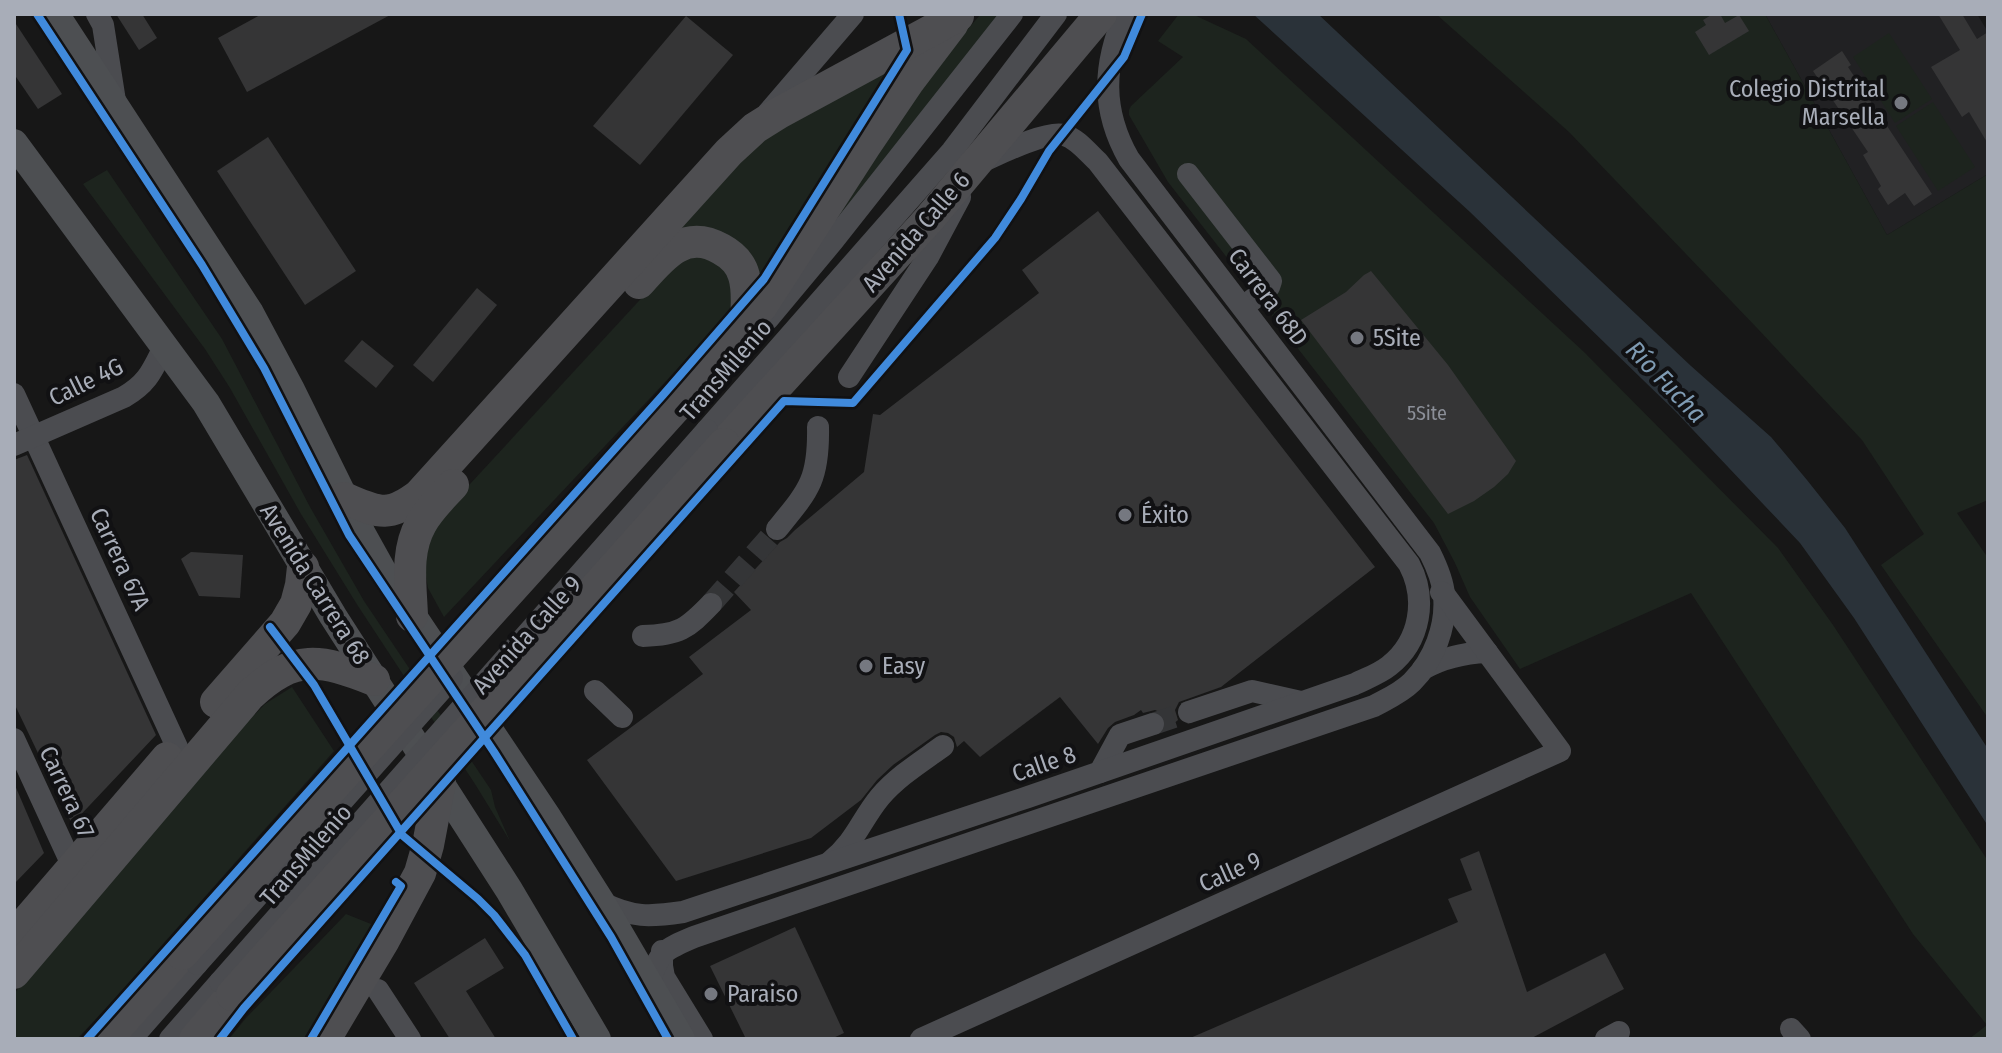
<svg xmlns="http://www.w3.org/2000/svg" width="2002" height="1053" font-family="'Fira Sans Condensed',sans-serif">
<rect width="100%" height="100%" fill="#171717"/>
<polygon fill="#212123" points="1765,14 1977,14 1988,32 1988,174 1887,235"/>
<g fill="#1d241e">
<polygon points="981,14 1000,14 787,285 914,91"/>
<polygon points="1179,14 1192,14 1246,39 1584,352 1778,548 1833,625 1988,861 1988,1039 1969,1039 1987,1025 1913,934 1691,593 1520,669 1470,597 1455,563 1434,523 1168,182 1129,115 1129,110 1131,106 1183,57 1158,41"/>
<polygon points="1436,14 1765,14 1887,235 1988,174 1988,500 1957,513 1988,558 1988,718 1881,565 1924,534 1862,440 1757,328 1569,132"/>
<polygon points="1889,33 1932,99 1895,123 1853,57"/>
<polygon points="893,63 760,278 667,236 760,139"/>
<polygon points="1933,102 1975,167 1938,191 1896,126"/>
<polygon points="107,170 222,339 310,507 364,601 491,790 495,807 510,841 475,784 358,606 301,514 230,388 205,349 83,184"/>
<polygon points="704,253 732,272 734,302 716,328 444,617 428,588 425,571 423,547 434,523 673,264"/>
<polygon points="292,687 334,751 110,1004 77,1039 14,1039 14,994 38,961 224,746 265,704"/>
<polygon points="346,914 381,928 315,1039 229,1039 246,1018"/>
</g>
<polygon fill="#2a3239" points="1253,14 1318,14 1691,366 1771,437 1807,480 1845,528 1988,749 1988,826 1854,618 1800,543 1676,412 1470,212"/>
<g fill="#353536">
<polygon points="116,14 142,14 157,38 139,50"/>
<polygon points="262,14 392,14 247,92 218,38"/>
<polygon points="1713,14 1720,14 1725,23 1739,15 1749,31 1709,55 1695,32 1706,25 1703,20"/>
<polygon points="1938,14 1962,14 1977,39 1988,32 1988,144 1969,112 1962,117 1931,67 1960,50"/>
<polygon points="686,16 733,55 640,165 593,126"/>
<polygon points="14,21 62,94 38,109 14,74"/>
<polygon points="1842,51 1851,65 1848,67 1932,194 1914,206 1905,193 1888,205 1878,189 1881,186 1863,155 1868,152 1813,71"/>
<polygon points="268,137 356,271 305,305 217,171"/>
<polygon points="1098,211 1375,567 1221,687 1179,702 1175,710 1178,720 1165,731 1166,720 1162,713 1155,710 1143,713 1141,710 1134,715 1115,722 1108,728 1098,744 1060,697 980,757 964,741 957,747 954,737 948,733 941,732 935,735 893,765 877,780 861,800 811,838 676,881 587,760 703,674 689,657 751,610 734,592 780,542 787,538 795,530 864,472 873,414 880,415 1039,293 1022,270"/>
<polygon points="1371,271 1448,365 1516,461 1508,474 1494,487 1474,501 1448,514 1301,320 1346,292 1364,275"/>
<polygon points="477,288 497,305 433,382 413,365"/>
<polygon points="362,340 394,366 376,388 344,361"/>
<polygon points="27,455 156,735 72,824 14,703 14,460"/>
<polygon points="191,552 243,555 240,598 199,596 181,559"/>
<polygon points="14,783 44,853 14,884"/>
<polygon points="1479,851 1527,992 1605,953 1624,989 1530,1039 1188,1039 1458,922 1448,899 1472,890 1460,859"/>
<polygon points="795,927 844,1033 831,1039 746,1039 710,966"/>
<polygon points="485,938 504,968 466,991 496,1039 450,1039 414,983"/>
</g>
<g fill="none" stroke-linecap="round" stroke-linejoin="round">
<g stroke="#343537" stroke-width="22" stroke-dasharray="22 11" stroke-linecap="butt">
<polyline points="711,604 777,529"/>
<polyline points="1153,724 1189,712"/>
</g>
<g stroke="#4b4c50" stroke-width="22">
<polyline points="97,14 103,25 115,101"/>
<polyline points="768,113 853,14"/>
<polyline points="1188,174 1271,281 1269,287 1243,307"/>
<polyline points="768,319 833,241 1012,14"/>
<polyline points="849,377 928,257 960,197"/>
<polyline points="14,394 177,747"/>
<polyline points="707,430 952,151 1056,14"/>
<path d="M14 445 124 397C148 383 152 371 164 347"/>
<path d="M777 529C809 490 819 480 818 427"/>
<path d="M643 636C679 635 687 629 711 604"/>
<path d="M1423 669C1444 657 1464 653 1487 652"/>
<polyline points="595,691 622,717"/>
<polyline points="1189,712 1252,691 1301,702"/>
<polyline points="14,739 73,867"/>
<polyline points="1100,772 1120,735 1153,724"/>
<path d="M831 861C856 841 861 820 880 797 898 776 921 762 943 746"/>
<path d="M601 902C632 918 650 917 683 912L1028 797 1355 684C1367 678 1379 674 1389 666 1421 641 1427 598 1409 564L1098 162C1088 153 1078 139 1064 135 1047 130 999 154 981 162"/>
<polyline points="662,951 662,966 664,977 702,1039"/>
<path d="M649 984C659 952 663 950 694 937L1374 706C1387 699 1401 693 1412 682 1434 660 1447 626 1444 595 1443 581 1436 565 1430 553L1129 159C1101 110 1103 65 1125 14"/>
<polyline points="378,990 410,1039"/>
<polyline points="1791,1029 1800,1039"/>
<polyline points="131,1039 197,964"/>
<polyline points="170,1039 220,982"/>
<polyline points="921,1039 1560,751 1444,594 1441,592"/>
<polyline points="1606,1039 1619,1032"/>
</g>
<g stroke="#4d4f52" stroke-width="28">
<polyline points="55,14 250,313 290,388 362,534 382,570 546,815 601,902 681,1039"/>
<polyline points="14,143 206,403 333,616 509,890 597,1039"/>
</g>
<g stroke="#4e4e51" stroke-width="32">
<path d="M639 283C662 257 684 228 721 249 732 255 741 264 744 276 749 292 746 309 746 326"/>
<polyline points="675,408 761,307 865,146 909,81 953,23"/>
<polyline points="724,444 929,219 1101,14"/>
<path d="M344 498C378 512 387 519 419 495L729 152 755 128 779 113 958 16"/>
<path d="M412 616C411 585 405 552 421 524 429 509 442 497 453 485"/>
<polyline points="216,702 285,623 296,604 301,585 303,567"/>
<polyline points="14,936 167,758"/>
<path d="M14 973 250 695C295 653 320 659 374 680"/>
<polyline points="107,1039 182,954"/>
<polyline points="195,1039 232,995"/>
<polyline points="325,1039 384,940 420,873 428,845 440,782"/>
</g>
<g stroke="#4b4c50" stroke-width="22">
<polyline points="197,964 452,678"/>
<polyline points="220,982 707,430"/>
</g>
<g stroke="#4e4e51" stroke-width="32">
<polyline points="182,954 675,408"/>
<polyline points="232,995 724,444"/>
</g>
<defs>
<g id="cycleway">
<polyline points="37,14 202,265 264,368 349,535 494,752 611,937 668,1039"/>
<polyline points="270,627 314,685 402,835 478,899 494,915 525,955 573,1039"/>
<polyline points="87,1039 663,395 764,279 907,50 899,14"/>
<polyline points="220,1039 244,1008 784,401 853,403 995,238 1021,199 1049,151 1124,57 1142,14"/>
<polyline points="311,1039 401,886 396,882"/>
</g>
</defs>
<use href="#cycleway" stroke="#111113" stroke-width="13"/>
<use href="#cycleway" stroke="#408adc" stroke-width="8"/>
</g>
<g fill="#757880" stroke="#111113" stroke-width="3">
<circle cx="1901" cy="103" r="8"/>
<circle cx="1357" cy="338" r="8"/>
<circle cx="1125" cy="515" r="8"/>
<circle cx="866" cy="666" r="8"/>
<circle cx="711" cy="994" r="8"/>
</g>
<g text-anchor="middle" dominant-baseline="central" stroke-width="8" stroke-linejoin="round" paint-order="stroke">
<g font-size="20" fill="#8b8f98">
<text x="1427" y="413">5Site</text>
</g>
<g font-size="24" fill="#a8adb8" stroke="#111113" text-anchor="start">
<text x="1885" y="89" text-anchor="end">Colegio Distrital<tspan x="1885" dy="28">Marsella</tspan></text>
<text x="1373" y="338">5Site</text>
<text x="1141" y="515">Éxito</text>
<text x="882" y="666">Easy</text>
<text x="727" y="994">Paraiso</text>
</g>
<g font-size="24" fill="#a8adb8" stroke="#111113">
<text transform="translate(916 232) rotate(-49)">Avenida Calle 6</text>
<text transform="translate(1268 297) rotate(53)">Carrera 68D</text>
<text transform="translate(726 370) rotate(-49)">TransMilenio</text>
<text transform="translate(86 382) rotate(-26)">Calle 4G</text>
<text transform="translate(120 559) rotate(65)">Carrera 67A</text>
<text transform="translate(315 584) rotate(58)">Avenida Carrera 68</text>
<text transform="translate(527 635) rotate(-48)">Avenida Calle 9</text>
<text transform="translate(1044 764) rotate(-19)">Calle 8</text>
<text transform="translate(67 792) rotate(65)">Carrera 67</text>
<text transform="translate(306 855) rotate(-49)">TransMilenio</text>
<text transform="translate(1230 872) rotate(-24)">Calle 9</text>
</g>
<g font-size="26" font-style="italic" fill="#7f9bb3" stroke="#111113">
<text transform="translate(1666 382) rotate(46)">Río Fucha</text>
</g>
</g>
<rect width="2002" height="1053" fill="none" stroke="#a8adb8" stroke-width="32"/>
</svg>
